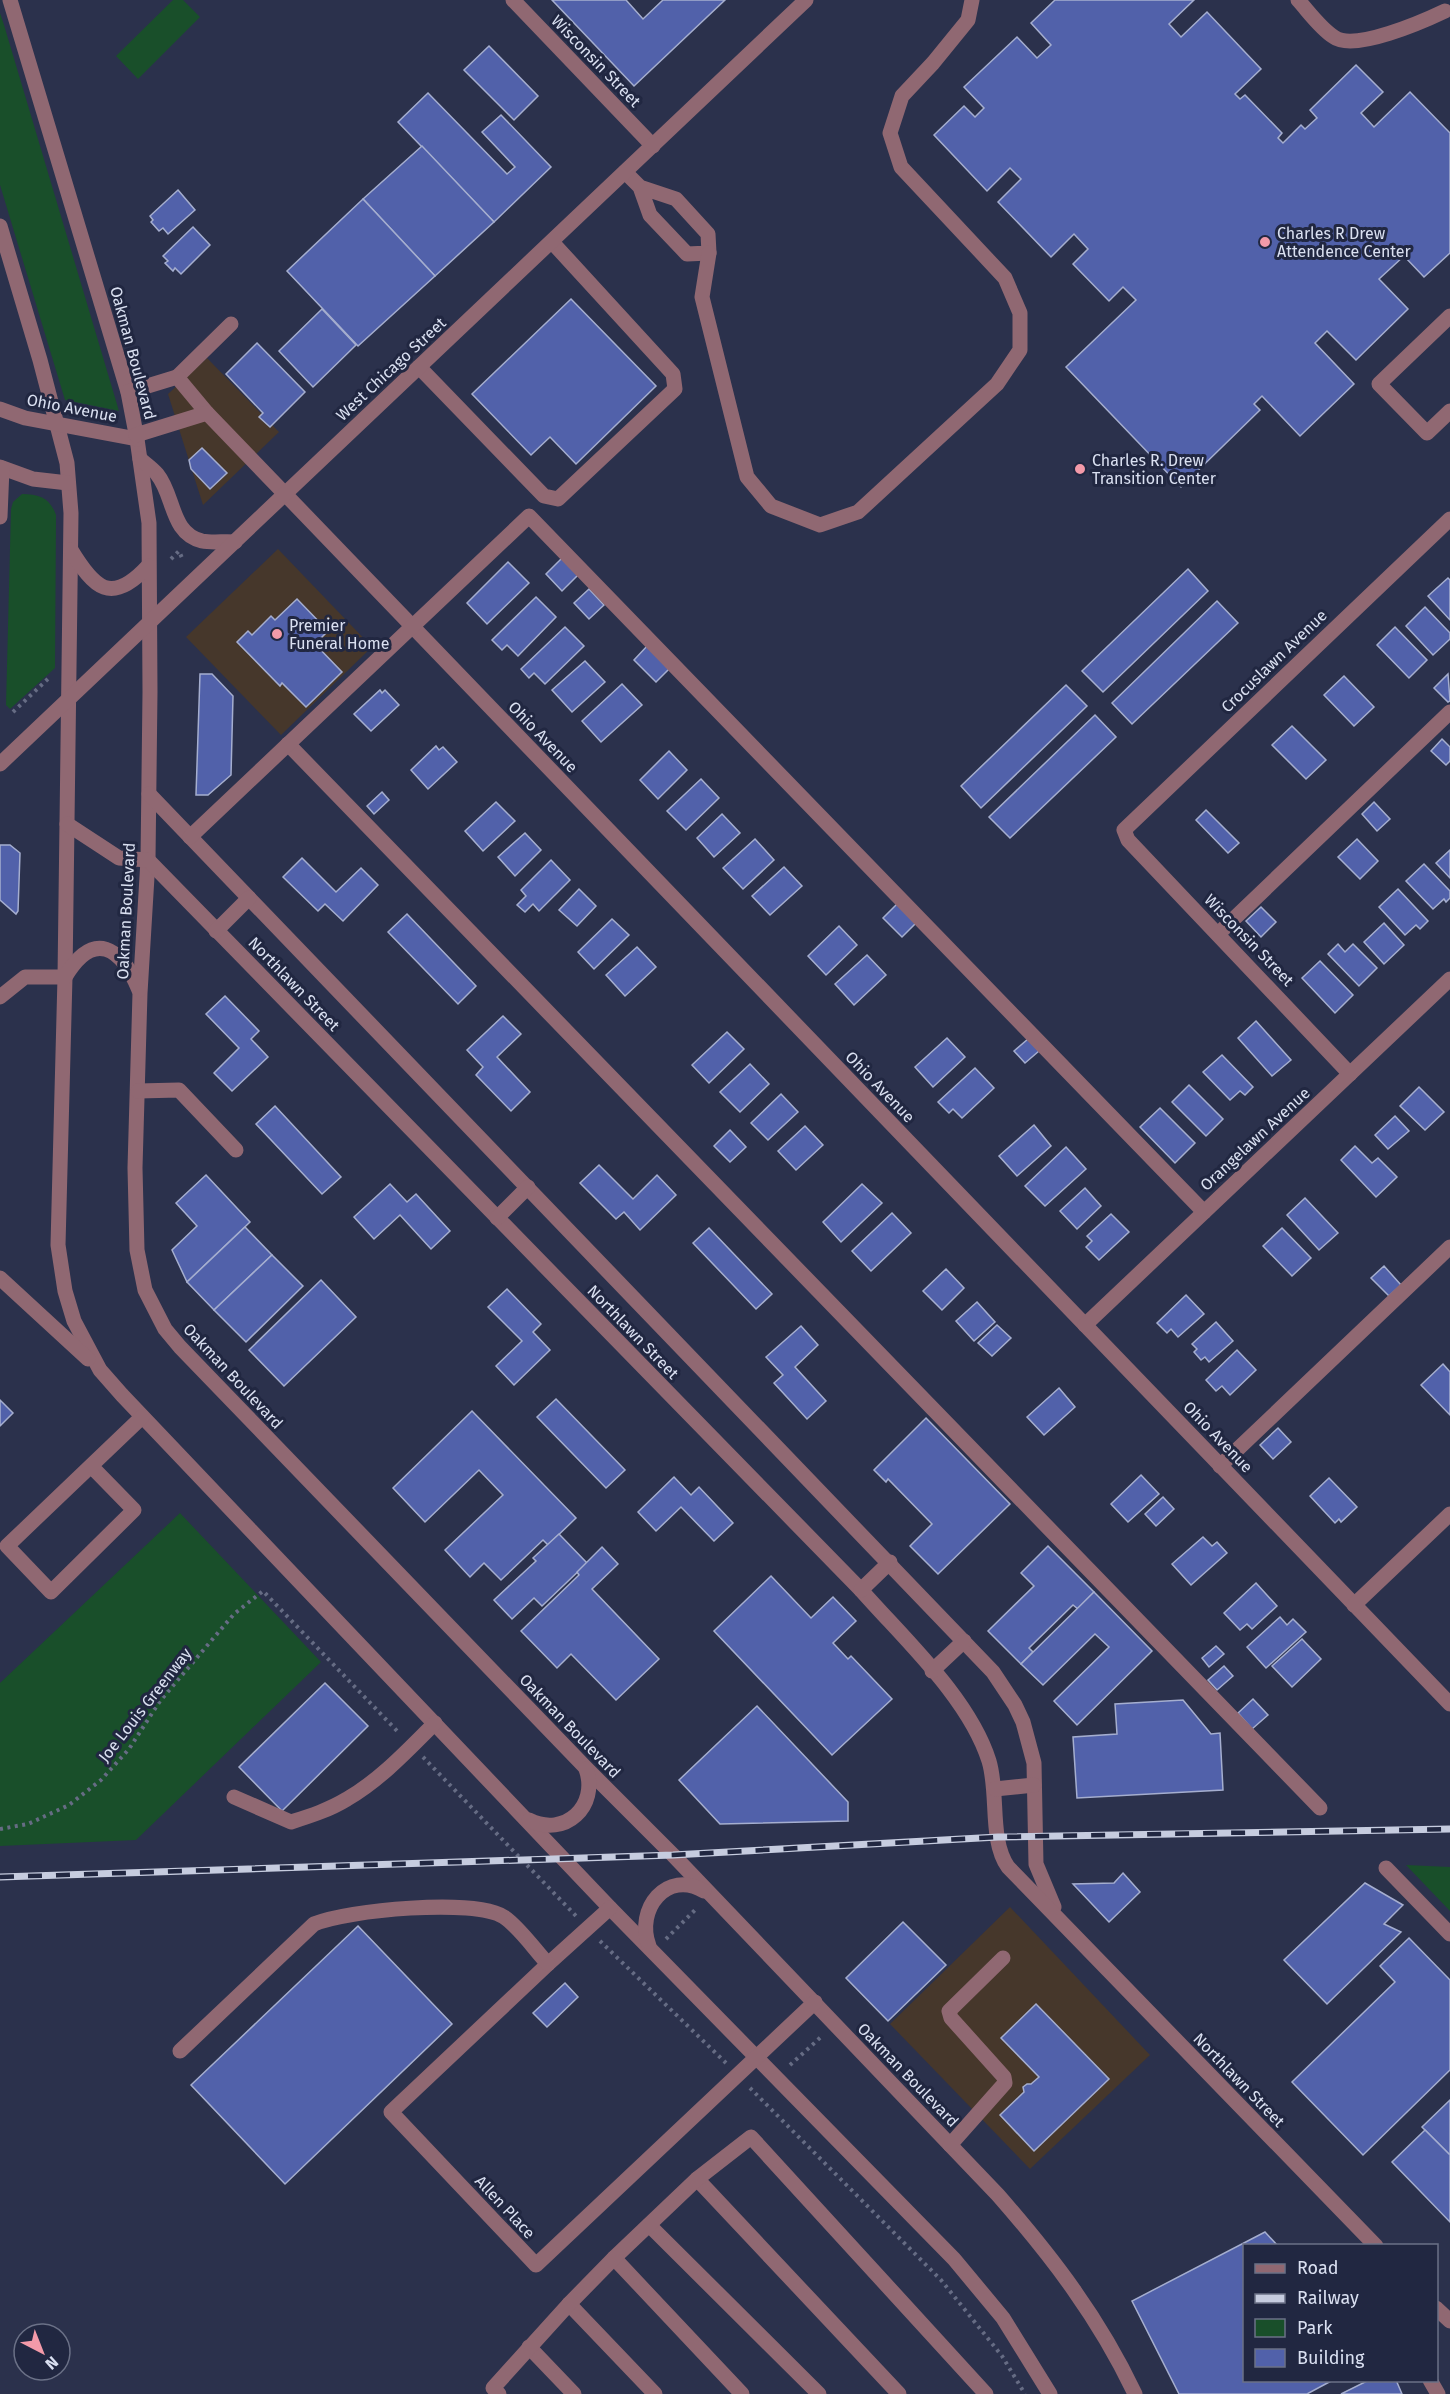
<svg xmlns="http://www.w3.org/2000/svg" width="1450" height="2394" font-family="'Fira Sans',sans-serif">
<rect width="100%" height="100%" fill="#2b314c"/>
<g fill="#46372b">
<polygon points="207,358 279,432 203,505 168,394"/>
<polygon points="278,549 372,647 281,735 186,637"/>
<polygon points="1010,1907 1150,2055 1030,2169 890,2024"/>
</g>
<g fill="#194f2a">
<polygon points="173,0 183,0 200,17 138,79 116,56"/>
<polygon points="0,13 4,25 119,411 65,400 0,185"/>
<path d="M22 494C39 494 50 498 56 515L55 668 10 709 6 705 11 509 13 502Z"/>
<polygon points="180,1513 321,1662 136,1840 0,1846 0,1683"/>
<polygon points="1406,1865 1450,1867 1450,1911"/>
</g>
<g fill="#5161aa" stroke="#a5aecf" stroke-width="1.5">
<polygon points="552,0 626,0 643,19 663,0 725,0 634,86"/>
<polygon points="1055,0 1194,0 1169,24 1181,37 1207,12 1261,69 1235,94 1240,99 1245,95 1282,133 1278,138 1283,143 1301,125 1305,129 1317,118 1310,110 1356,65 1383,92 1361,113 1374,127 1410,92 1450,133 1450,253 1424,277 1404,256 1379,279 1408,309 1356,360 1327,331 1315,343 1354,384 1300,436 1262,396 1254,404 1260,410 1181,487 1066,367 1136,300 1123,287 1109,301 1073,264 1088,249 1074,234 1051,257 998,202 1021,179 1010,168 987,191 934,135 964,106 975,117 984,108 964,87 1017,37 1037,58 1051,45 1031,23"/>
<polygon points="489,46 538,96 514,120 464,70"/>
<polygon points="428,93 507,174 515,167 482,132 501,115 551,167 494,222 398,122"/>
<polygon points="422,146 494,222 435,276 363,199"/>
<polygon points="178,190 195,210 168,234 163,228 159,231 151,222 153,220 150,216"/>
<polygon points="363,199 435,276 358,346 287,271"/>
<polygon points="193,227 210,245 181,274 175,268 173,271 165,263 168,261 163,256"/>
<polygon points="571,299 656,386 576,464 550,437 531,455 472,394"/>
<polygon points="322,309 356,345 313,387 279,351"/>
<polygon points="257,343 305,392 270,427 259,417 263,413 226,374"/>
<polygon points="202,448 227,473 210,489 191,469 189,460"/>
<polygon points="562,558 578,575 562,591 546,574"/>
<polygon points="508,562 529,583 487,624 467,603"/>
<polygon points="1188,569 1208,591 1103,692 1082,671"/>
<polygon points="1448,578 1450,580 1450,620 1428,596"/>
<polygon points="589,589 604,605 589,619 574,603"/>
<polygon points="536,597 556,617 518,656 507,645 502,650 492,640"/>
<polygon points="297,599 328,631 315,644 342,672 306,707 282,683 280,686 237,642 248,631 252,635 271,616 275,620"/>
<polygon points="1217,601 1238,623 1132,724 1112,703"/>
<polygon points="1425,607 1450,633 1450,639 1433,655 1406,626"/>
<polygon points="565,627 584,646 545,684 534,673 529,678 521,669"/>
<polygon points="1395,627 1427,660 1409,678 1377,645"/>
<polygon points="648,645 670,668 656,682 634,660"/>
<polygon points="585,661 605,682 572,712 552,690"/>
<polygon points="200,674 212,674 233,696 231,775 208,795 196,795"/>
<polygon points="1448,674 1450,701 1448,702 1434,688"/>
<polygon points="1344,676 1374,707 1354,726 1324,695"/>
<polygon points="622,684 642,705 601,742 582,721"/>
<polygon points="1066,685 1087,706 981,808 961,786"/>
<polygon points="380,690 382,693 385,690 399,705 371,731 354,714"/>
<polygon points="1095,715 1116,737 1010,838 989,817"/>
<polygon points="1292,726 1326,760 1306,779 1272,745"/>
<polygon points="1442,739 1450,747 1450,761 1446,765 1431,751"/>
<polygon points="436,746 439,750 443,747 457,762 428,789 411,770"/>
<polygon points="669,751 687,770 658,799 640,780"/>
<polygon points="701,779 719,798 686,830 667,811"/>
<polygon points="382,792 389,800 374,814 367,806"/>
<polygon points="496,802 515,821 483,851 465,831"/>
<polygon points="1374,802 1390,819 1377,831 1362,814"/>
<polygon points="1206,810 1239,843 1228,853 1196,820"/>
<polygon points="722,814 740,833 714,857 697,838"/>
<polygon points="525,833 541,850 515,876 498,857"/>
<polygon points="755,839 774,860 743,889 723,868"/>
<polygon points="1357,839 1378,861 1360,879 1338,857"/>
<polygon points="0,845 10,845 20,853 18,911 16,914 0,900"/>
<polygon points="1450,850 1450,878 1436,863"/>
<polygon points="302,858 336,892 361,868 378,885 343,921 325,904 318,911 283,877"/>
<polygon points="551,860 570,880 539,911 533,904 525,912 517,905 526,896 521,890"/>
<polygon points="1424,864 1450,891 1450,898 1446,902 1444,899 1433,909 1406,881"/>
<polygon points="784,867 802,886 770,915 752,896"/>
<polygon points="579,889 596,906 577,926 559,910"/>
<polygon points="1398,889 1428,921 1420,929 1416,925 1405,935 1379,907"/>
<polygon points="897,904 916,923 902,937 883,918"/>
<polygon points="1261,907 1276,922 1261,937 1246,921"/>
<polygon points="407,914 476,986 458,1004 388,932"/>
<polygon points="612,919 629,935 594,969 578,952"/>
<polygon points="1384,923 1404,945 1384,964 1364,942"/>
<polygon points="839,926 857,945 826,975 808,956"/>
<polygon points="1338,944 1345,952 1353,944 1377,968 1359,986 1328,954"/>
<polygon points="637,947 656,967 625,996 606,975"/>
<polygon points="867,955 886,975 854,1005 835,984"/>
<polygon points="1320,961 1353,995 1335,1013 1302,978"/>
<polygon points="225,996 259,1031 251,1039 268,1057 232,1091 214,1073 239,1048 206,1014"/>
<polygon points="503,1016 521,1034 497,1057 530,1092 511,1111 476,1075 483,1067 467,1050"/>
<polygon points="1256,1021 1291,1060 1272,1076 1238,1038"/>
<polygon points="727,1032 744,1049 709,1083 692,1065"/>
<polygon points="947,1038 965,1057 933,1087 915,1067"/>
<polygon points="1028,1039 1039,1051 1025,1063 1014,1051"/>
<polygon points="1222,1055 1253,1087 1245,1095 1240,1091 1230,1100 1203,1072"/>
<polygon points="750,1064 769,1084 740,1112 720,1092"/>
<polygon points="975,1068 994,1088 962,1118 953,1109 949,1113 938,1102"/>
<polygon points="1189,1085 1223,1119 1206,1136 1172,1102"/>
<polygon points="1419,1087 1444,1112 1425,1130 1400,1106"/>
<polygon points="781,1094 798,1112 768,1140 751,1123"/>
<polygon points="275,1106 341,1177 322,1194 256,1124"/>
<polygon points="1160,1108 1195,1143 1175,1163 1140,1127"/>
<polygon points="1395,1116 1409,1131 1388,1149 1375,1135"/>
<polygon points="1034,1125 1051,1146 1017,1176 999,1156"/>
<polygon points="805,1126 823,1145 796,1170 778,1151"/>
<polygon points="730,1130 746,1147 730,1162 714,1146"/>
<polygon points="1355,1146 1372,1163 1378,1158 1397,1177 1376,1197 1341,1160"/>
<polygon points="1066,1147 1086,1169 1045,1206 1025,1186"/>
<polygon points="599,1165 633,1199 657,1175 676,1195 640,1230 624,1212 616,1219 580,1183"/>
<polygon points="206,1175 250,1222 187,1282 172,1250 197,1226 176,1203"/>
<polygon points="390,1184 407,1202 416,1194 450,1231 431,1249 400,1215 374,1239 354,1217"/>
<polygon points="862,1184 882,1203 841,1242 823,1222"/>
<polygon points="1085,1188 1101,1206 1077,1229 1060,1211"/>
<polygon points="1305,1198 1338,1233 1319,1250 1287,1215"/>
<polygon points="892,1213 911,1233 871,1271 852,1251"/>
<polygon points="1111,1214 1129,1232 1099,1260 1086,1247 1092,1241 1087,1236"/>
<polygon points="245,1227 272,1255 214,1310 187,1282"/>
<polygon points="709,1228 772,1294 756,1309 693,1243"/>
<polygon points="1282,1228 1311,1258 1292,1276 1263,1246"/>
<polygon points="272,1255 303,1286 246,1342 214,1310"/>
<polygon points="1384,1266 1401,1285 1389,1296 1371,1278"/>
<polygon points="946,1269 964,1288 942,1310 923,1291"/>
<polygon points="321,1280 356,1317 284,1386 249,1350"/>
<polygon points="507,1289 541,1324 533,1332 550,1350 514,1385 496,1366 522,1341 488,1307"/>
<polygon points="1186,1295 1204,1314 1178,1337 1171,1329 1167,1333 1157,1323"/>
<polygon points="977,1302 995,1322 974,1341 956,1321"/>
<polygon points="1216,1322 1233,1341 1209,1362 1205,1357 1201,1360 1194,1352 1197,1349 1192,1344"/>
<polygon points="997,1325 1011,1338 992,1356 978,1343"/>
<polygon points="801,1326 818,1345 795,1367 826,1401 807,1419 774,1383 783,1375 766,1357"/>
<polygon points="1237,1350 1256,1370 1230,1395 1222,1386 1216,1391 1206,1380"/>
<polygon points="1443,1364 1450,1372 1450,1415 1421,1385"/>
<polygon points="1059,1388 1075,1407 1044,1435 1027,1417"/>
<polygon points="556,1399 625,1470 606,1488 537,1417"/>
<polygon points="0,1400 13,1413 0,1426"/>
<polygon points="472,1411 576,1518 548,1545 543,1540 501,1580 484,1563 470,1577 445,1550 503,1495 479,1470 425,1522 393,1488"/>
<polygon points="926,1418 1010,1504 938,1574 910,1546 932,1524 888,1479 886,1482 874,1470"/>
<polygon points="1278,1428 1291,1442 1273,1459 1260,1445"/>
<polygon points="1141,1475 1159,1494 1128,1522 1111,1504"/>
<polygon points="674,1477 691,1495 699,1487 733,1523 714,1541 681,1507 656,1531 638,1512"/>
<polygon points="1329,1478 1357,1507 1341,1522 1339,1519 1335,1523 1310,1496"/>
<polygon points="1163,1497 1174,1509 1156,1526 1145,1514"/>
<polygon points="559,1534 587,1563 542,1606 534,1598 512,1619 494,1600 536,1561 533,1558"/>
<polygon points="1203,1537 1212,1546 1217,1542 1227,1553 1191,1585 1172,1564"/>
<polygon points="1048,1546 1094,1592 1078,1609 1073,1605 1029,1648 1033,1652 1021,1664 988,1631 1034,1586 1021,1573"/>
<polygon points="602,1547 618,1564 592,1589 659,1659 616,1700 571,1654 557,1668 521,1631 579,1575 577,1572"/>
<polygon points="771,1576 811,1618 833,1597 856,1621 833,1643 848,1659 851,1656 892,1699 832,1755 714,1631"/>
<polygon points="1256,1583 1277,1606 1252,1629 1247,1624 1240,1630 1224,1613"/>
<polygon points="1094,1592 1152,1651 1077,1725 1054,1701 1109,1647 1095,1634 1043,1685 1021,1664"/>
<polygon points="1280,1617 1287,1625 1293,1619 1306,1632 1266,1668 1247,1647"/>
<polygon points="1302,1639 1321,1659 1292,1687 1272,1666"/>
<polygon points="1216,1646 1224,1654 1209,1667 1202,1658"/>
<polygon points="1224,1666 1233,1676 1217,1690 1208,1680"/>
<polygon points="325,1683 368,1726 282,1811 239,1767"/>
<polygon points="1253,1699 1268,1715 1252,1729 1238,1713"/>
<polygon points="1183,1700 1211,1734 1220,1733 1223,1790 1077,1798 1073,1737 1117,1734 1115,1704"/>
<polygon points="757,1706 848,1802 848,1821 720,1824 679,1780"/>
<polygon points="1123,1873 1140,1892 1109,1922 1073,1884 1114,1883"/>
<polygon points="1365,1883 1403,1905 1384,1924 1401,1932 1327,2004 1284,1960"/>
<polygon points="903,1922 946,1965 888,2021 846,1978"/>
<polygon points="358,1926 452,2024 285,2184 191,2085"/>
<polygon points="1409,1938 1450,1980 1450,2070 1363,2155 1292,2082 1395,1982 1380,1966"/>
<polygon points="565,1983 578,1997 547,2027 533,2013"/>
<polygon points="1036,2004 1109,2079 1034,2151 1000,2115 1024,2092 1023,2087 1027,2084 1031,2084 1039,2077 1001,2038"/>
<polygon points="1450,2100 1450,2155 1422,2127"/>
<polygon points="1425,2130 1450,2155 1450,2222 1392,2162"/>
<polygon points="1265,2232 1278,2246 1244,2246 1244,2380 1333,2380 1307,2394 1179,2394 1132,2301"/>
<polygon points="1369,2380 1396,2380 1402,2394 1341,2394"/>
</g>
<g fill="none" stroke-linecap="round" stroke-linejoin="round">
<g stroke="#666c84" stroke-width="4" stroke-dasharray="3 4.5" stroke-linecap="butt">
<polyline points="171,559 179,551 182,558"/>
<polyline points="13,712 50,677"/>
<polyline points="423,1757 576,1916"/>
<polyline points="0,1829 28,1824 69,1805 101,1780 129,1749 160,1701 234,1614 263,1591 399,1733"/>
<polyline points="666,1939 697,1908"/>
<polyline points="600,1941 726,2063"/>
<polyline points="790,2065 821,2037"/>
<polyline points="750,2088 941,2280 1002,2356 1025,2394"/>
</g>
<g stroke="#906872" stroke-width="15">
<path d="M10 0 128 392 137 439 149 523 150 692 148 860 140 993 135 1168 137 1250 145 1290 165 1329 180 1347 586 1768 673 1855 998 2195C1053 2258 1099 2318 1135 2394"/>
<polyline points="513,0 653,146"/>
<path d="M1298 0C1309 12 1320 28 1334 37 1354 52 1424 21 1445 11"/>
<polyline points="625,172 640,187 650,215 687,254 709,253 708,234 676,199 640,187"/>
<polyline points="0,226 40,360 67,463 71,513 65,977 58,1245 65,1291 74,1321 100,1370 122,1395 610,1908 954,2259 1003,2318 1050,2394"/>
<polyline points="709,253 702,297 747,477 771,506 820,525 858,512 997,384 1020,350 1020,313 1005,278 901,167 890,133 902,96 933,63 968,20 972,0"/>
<polyline points="1450,316 1379,384 1427,433 1450,411"/>
<polyline points="419,367 544,496 558,499 675,389 673,374 552,242"/>
<polyline points="177,377 231,324"/>
<polyline points="128,392 177,377 207,413"/>
<polyline points="0,409 25,418 137,439"/>
<polyline points="136,435 207,413 1450,1704"/>
<path d="M140 459C146 464 153 469 157 474 175 496 170 533 202 541 212 543 225 541 235 542"/>
<polyline points="0,467 33,479 68,483"/>
<polyline points="0,517 2,468"/>
<path d="M71 550C94 588 111 606 148 566"/>
<polyline points="288,744 1320,1808"/>
<polyline points="0,764 806,0"/>
<polyline points="149,794 993,1672 1015,1705 1023,1722 1034,1763 1036,1864 1054,1907"/>
<path d="M67 824 119 858 148 860 861 1590C905 1640 969 1698 989 1761 999 1794 989 1840 1008 1867L1376 2246"/>
<polyline points="190,837 529,516 1204,1212"/>
<polyline points="216,931 249,898"/>
<polyline points="1218,934 1450,712"/>
<path d="M0 997 25 977H65C94 929 121 947 139 990"/>
<polyline points="1350,1074 1128,840 1124,830 1450,519"/>
<polyline points="138,1091 179,1090 236,1150"/>
<polyline points="497,1218 528,1187"/>
<polyline points="0,1278 88,1359"/>
<polyline points="1085,1325 1450,979"/>
<polyline points="1220,1466 1450,1247"/>
<polyline points="92,1467 134,1510 51,1592 7,1546 142,1417"/>
<polyline points="861,1590 890,1562"/>
<polyline points="1354,1605 1450,1514"/>
<polyline points="932,1671 964,1641"/>
<polyline points="995,1789 1034,1785"/>
<path d="M234 1797 291 1822C310 1816 329 1810 347 1799 380 1780 408 1750 435 1723"/>
<path d="M529 1820C565 1838 599 1806 586 1769"/>
<polyline points="1386,1868 1450,1934"/>
<polyline points="610,1908 548,1964 391,2112 536,2265 815,2002"/>
<path d="M649 1946C635 1909 667 1869 704 1891"/>
<path d="M180 2051 314 1924C347 1910 474 1898 504 1917 519 1927 535 1950 548 1964"/>
<polyline points="950,2145 1005,2083 1004,2077 951,2018 949,2011 1003,1958"/>
<polyline points="697,2179 899,2394"/>
<polyline points="649,2225 819,2394"/>
<polyline points="614,2258 742,2394"/>
<polyline points="569,2304 655,2394"/>
<polyline points="1436,2308 1450,2321"/>
<polyline points="529,2347 574,2394"/>
<polyline points="1430,2380 1438,2394"/>
<polyline points="499,2394 493,2388 569,2304 614,2258 697,2179 751,2137 986,2394"/>
</g>
<defs>
<polyline id="rail" points="0,1877 673,1855 998,1837 1450,1829"/>
</defs>
<use href="#rail" stroke="#c6ccdf" stroke-width="7"/>
<use href="#rail" stroke="#212741" stroke-width="4.5" stroke-dasharray="14" stroke-linecap="butt"/>
</g>
<g fill="#f39aa9" stroke="#212741" stroke-width="2">
<circle cx="1265" cy="242" r="6"/>
<circle cx="1080" cy="469" r="6"/>
<circle cx="277" cy="634" r="6"/>
</g>
<g text-anchor="middle" dominant-baseline="central" stroke-width="6" stroke-linejoin="round" paint-order="stroke">
<g font-size="16" fill="#dae0f1" stroke="#212741">
<text transform="translate(596 61) rotate(46)">Wisconsin Street</text>
<text transform="translate(133 353) rotate(75)">Oakman Boulevard</text>
<text transform="translate(391 369) rotate(-43)">West Chicago Street</text>
<text transform="translate(72 408) rotate(11)">Ohio Avenue</text>
<text transform="translate(1274 661) rotate(-44)">Crocuslawn Avenue</text>
<text transform="translate(543 737) rotate(46)">Ohio Avenue</text>
<text transform="translate(126 911) rotate(-87)">Oakman Boulevard</text>
<text transform="translate(1249 940) rotate(46)">Wisconsin Street</text>
<text transform="translate(294 984) rotate(46)">Northlawn Street</text>
<text transform="translate(880 1087) rotate(46)">Ohio Avenue</text>
<text transform="translate(1255 1139) rotate(-43)">Orangelawn Avenue</text>
<text transform="translate(633 1332) rotate(46)">Northlawn Street</text>
<text transform="translate(233 1376) rotate(47)">Oakman Boulevard</text>
<text transform="translate(1218 1437) rotate(46)">Ohio Avenue</text>
<text transform="translate(145 1705) rotate(-52)">Joe Louis Greenway</text>
<text transform="translate(570 1726) rotate(46)">Oakman Boulevard</text>
<text transform="translate(908 2075) rotate(46)">Oakman Boulevard</text>
<text transform="translate(1239 2080) rotate(46)">Northlawn Street</text>
<text transform="translate(505 2207) rotate(47)">Allen Place</text>
</g>
<g font-size="16" fill="#dae0f1" stroke="#212741" text-anchor="start">
<text x="1277" y="233">Charles R Drew<tspan x="1277" dy="18">Attendence Center</tspan></text>
<text x="1092" y="460">Charles R. Drew<tspan x="1092" dy="18">Transition Center</tspan></text>
<text x="289" y="625">Premier<tspan x="289" dy="18">Funeral Home</tspan></text>
</g>
</g>
<rect x="1243" y="2244" width="195" height="138" fill="#212741" stroke="#6b7187" stroke-width="1.5"/>
<rect x="1255" y="2264" width="30" height="9" fill="#906872" stroke="#6b7187" stroke-width="1.5"/>
<text x="1297" y="2274" font-size="18" fill="#dae0f1">Road</text>
<rect x="1255" y="2294" width="30" height="9" fill="#c6ccdf" stroke="#6b7187" stroke-width="1.5"/>
<text x="1297" y="2304" font-size="18" fill="#dae0f1">Railway</text>
<rect x="1255" y="2319" width="30" height="18" fill="#194f2a" stroke="#6b7187" stroke-width="1.5"/>
<text x="1297" y="2334" font-size="18" fill="#dae0f1">Park</text>
<rect x="1255" y="2349" width="30" height="18" fill="#5161aa" stroke="#6b7187" stroke-width="1.5"/>
<text x="1297" y="2364" font-size="18" fill="#dae0f1">Building</text>
<g transform="translate(42 2352) rotate(138)"><circle r="28" fill="#212741" stroke="#6b7187" stroke-width="1.5"/>
<path d="M0-4.5L10 22L0 15L-10 22Z" fill="#f39aa9"/>
<text y="-9" font-size="16" font-weight="bold" text-anchor="middle" fill="#dae0f1">N</text>
</g>
</svg>
